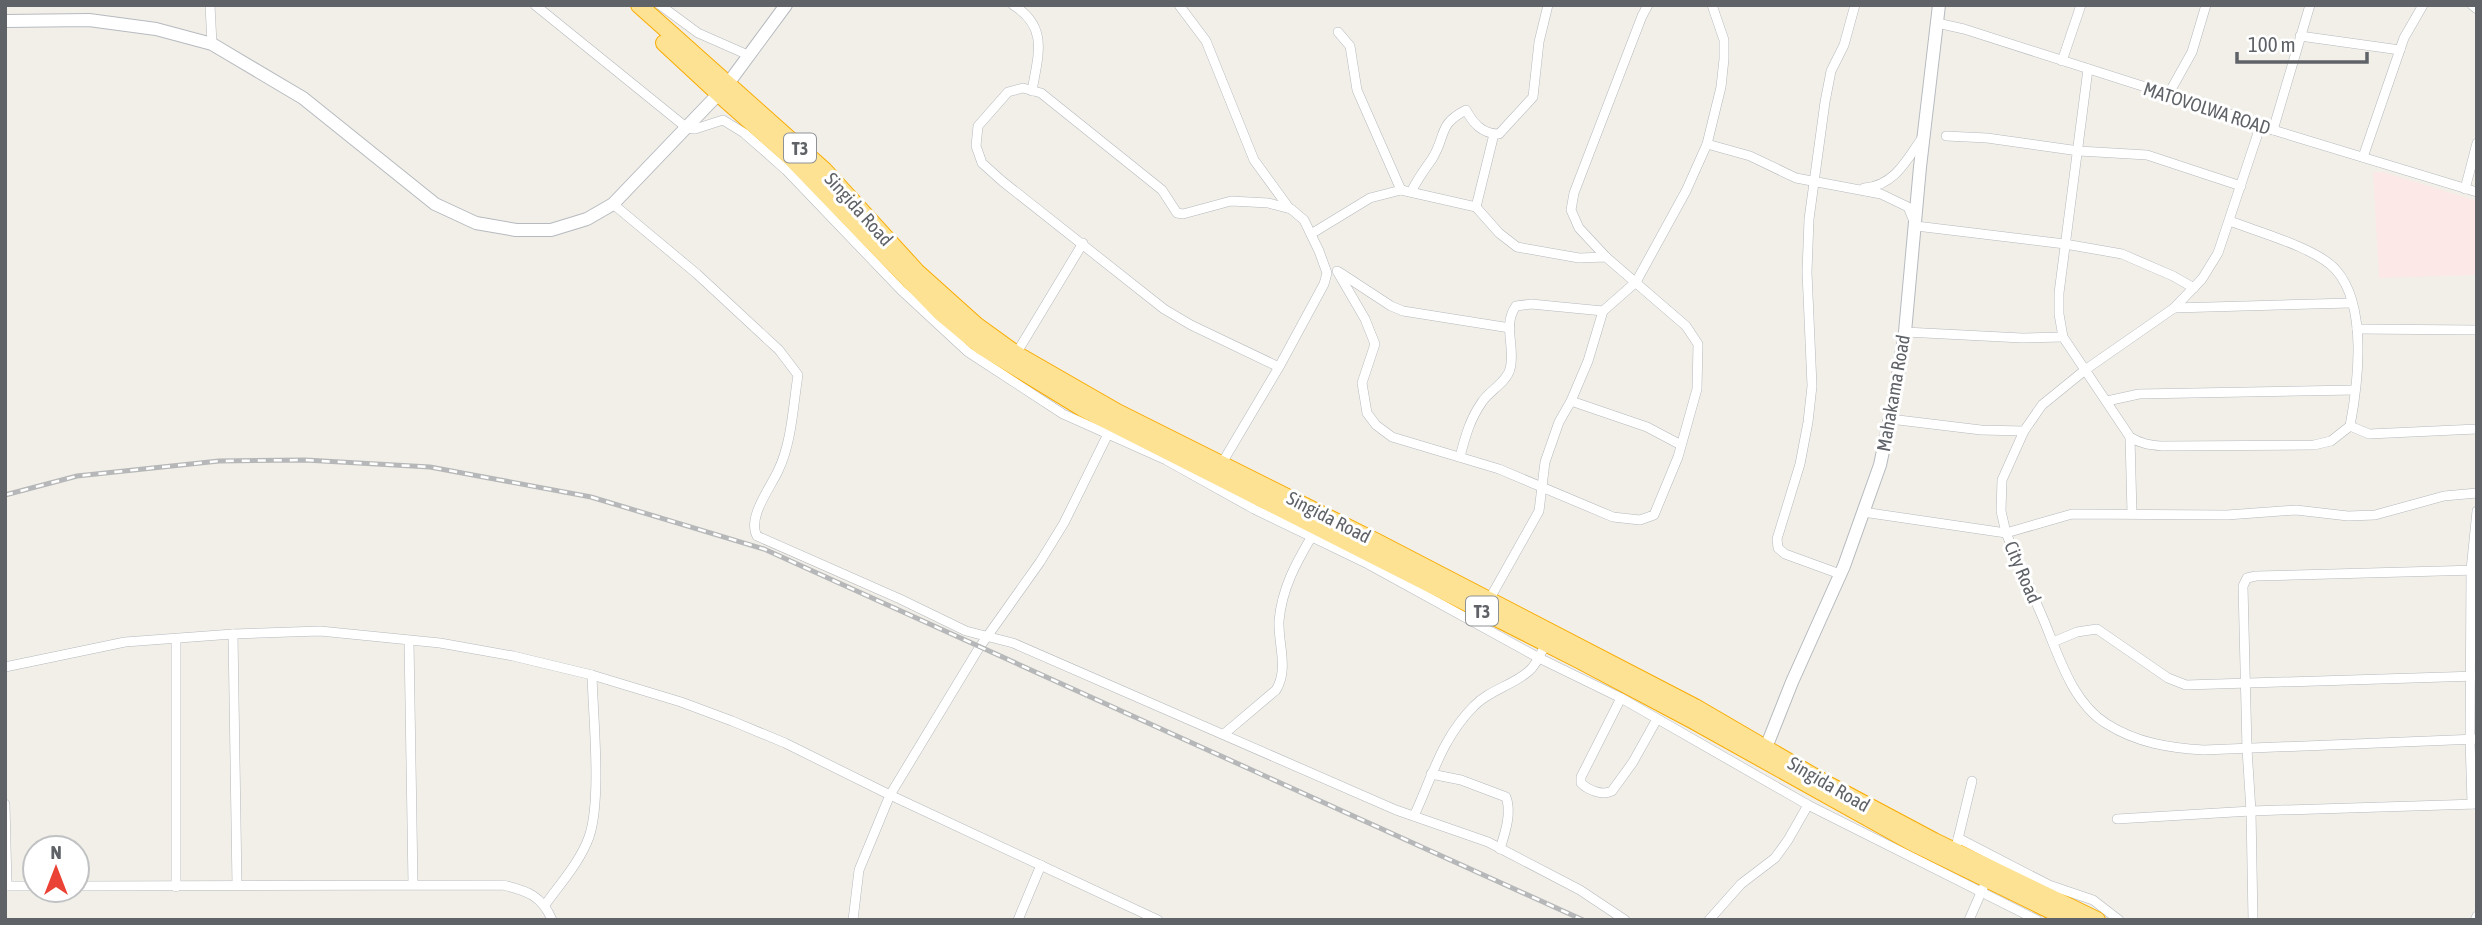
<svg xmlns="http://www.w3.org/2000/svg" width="2482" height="925" font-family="'Asap Condensed',sans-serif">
<rect width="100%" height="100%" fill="#f1efe8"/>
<polygon fill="#fce8e6" points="2373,172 2383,172 2477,201 2477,275 2379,278"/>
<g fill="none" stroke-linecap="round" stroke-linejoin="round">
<defs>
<g id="street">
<polyline points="210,5 212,44"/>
<polyline points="535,5 687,128 695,129 723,120 744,133 786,170 901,290 968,352 1063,414 1166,460 1254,509 1368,564 1539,658 1621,698 1808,805 2037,920"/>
<polyline points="660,5 698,33 748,55"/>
<path d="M1013 5C1049 27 1038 55 1032 91"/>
<polyline points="1179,5 1206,41 1254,160 1289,208"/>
<polyline points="2472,5 2477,9"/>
<polyline points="1937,23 1964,29 2261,124 2273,130 2477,192"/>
<polyline points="1338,32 1350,46 1357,90 1401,190"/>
<polyline points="2300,36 2400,50"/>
<polyline points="2062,61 2081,5"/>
<path d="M2088 69 2059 293V314L2063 337 2130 437C2141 444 2150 445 2162 446L2314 445 2331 441 2350 426C2358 384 2368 306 2336 270 2317 248 2258 232 2230 221"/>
<polyline points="2168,95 2192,52 2206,5"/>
<path d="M2261 124 2218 253 2202 279 2174 308 2085 370 2042 405 2024 431 2002 480 2001 511 2006 533C2018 561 2030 588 2042 616 2058 653 2071 702 2107 724 2137 743 2170 748 2204 750L2477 739"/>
<polyline points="2273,130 2310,5"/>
<polyline points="1946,136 1987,138 2079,151 2147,155 2241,186"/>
<polyline points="1707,144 1750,156 1796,178 1881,194 1908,207 1916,226 2065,244 2122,254 2173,276 2194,288"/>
<polyline points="2363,157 2404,38 2423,5"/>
<path d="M1864 188C1894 186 1907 160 1922 138"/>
<polyline points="2465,189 2477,143"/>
<path d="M1411 192C1417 180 1424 170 1432 159 1447 135 1437 125 1466 110 1473 123 1482 134 1499 134L1533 97 1539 42 1548 5"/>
<path d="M613 204 697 274 779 350 798 375C793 406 792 442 778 471 770 488 747 518 757 536L900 599 966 631 1013 643 1396 810 1488 842 1580 890 1625 920"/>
<polyline points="1476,207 1494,134"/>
<polyline points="1311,234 1370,198 1401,190 1476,207 1499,233 1517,247 1579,258 1606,257 1686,326 1698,344 1697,389 1678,457 1654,515 1640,520 1613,517 1499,469 1392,437 1376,425 1367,413 1362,383 1375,344 1365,319 1337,271"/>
<polyline points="1606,257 1579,228 1571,210 1574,193 1642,16 1648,5"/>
<polyline points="1339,272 1391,306 1403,311 1510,328"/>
<polyline points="2174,308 2351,303"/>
<polyline points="2357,329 2477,330"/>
<polyline points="1905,332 2022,338 2063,337"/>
<polyline points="1016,354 1083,243"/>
<polyline points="1571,401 1647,427 1681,445"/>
<polyline points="2107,401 2139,394 2355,390"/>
<polyline points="1890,419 1981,430 2024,431"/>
<polyline points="2350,426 2369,434 2477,429"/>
<polyline points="2130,437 2132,514"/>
<path d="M1460 457C1465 437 1470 419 1482 402 1489 391 1507 382 1510 369 1516 348 1502 325 1516 306L1531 304 1603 311"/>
<polyline points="1222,463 1279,367 1324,284 1327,273 1319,251 1304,220 1291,209 1268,203 1231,201 1183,214 1177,213 1162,190 1041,93 1023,88 1008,92 978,126 976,146 982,163 1002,181 1164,309 1191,325 1279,367"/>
<polyline points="1863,512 2006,533 2072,514 2227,515 2296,510 2348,516 2375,515 2444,496 2477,493"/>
<polyline points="1840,574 1785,554 1778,548 1777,539 1800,464 1808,422 1812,386 1807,272 1809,219 1825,102 1831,71 1844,45 1855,5"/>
<polyline points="1489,600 1539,511 1545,462 1559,422 1571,401 1588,361 1603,311 1636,282 1686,191 1707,144 1721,87 1724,59 1724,40 1712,5"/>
<polyline points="233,634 237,885"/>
<polyline points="176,639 176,887"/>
<polyline points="409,641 413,884"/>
<polyline points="2053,642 2077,632 2097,629 2168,678 2186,685 2477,676"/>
<polyline points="5,667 125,642 233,634 320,631 440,643 513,656 592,675 681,702 732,721 785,743 890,795 1158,920"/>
<path d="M1621 698 1581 777V783C1588 790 1602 796 1612 791L1633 762 1657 719"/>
<path d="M1224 734 1276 690C1289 669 1278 644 1279 621 1282 588 1296 563 1312 536"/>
<path d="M1431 774 1461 780 1506 797C1512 813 1505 833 1500 849"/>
<polyline points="5,804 7,886"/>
<polyline points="2472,804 2470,739 2471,570 2477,511"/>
<path d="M1414 816C1432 777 1442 738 1474 706 1489 690 1512 686 1529 671 1537 664 1541 653 1546 643"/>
<polyline points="2117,819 2251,811 2477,804"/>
<polyline points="1958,838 2049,885 2093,900 2119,920"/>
<polyline points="1957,843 1972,781"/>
<polyline points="5,886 35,886"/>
<path d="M77 886 503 885C528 891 542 896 552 920"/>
<path d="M545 905C560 884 580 862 589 837 602 800 593 716 592 675"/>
<polyline points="853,920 859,870 890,795 979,648 1040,562 1064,523 1108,434"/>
<polyline points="1018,920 1041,865"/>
<polyline points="1709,920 1741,884 1775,858 1788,840 1808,805"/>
<polyline points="1969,920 1983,888"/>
<polyline points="2253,920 2251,811 2247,749 2243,586 2247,578 2256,576 2477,570"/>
<polyline points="2475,920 2477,916"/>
</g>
<g id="secondary">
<polyline points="5,21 89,20 156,29 212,44 303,98 435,204 476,223 516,230 551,230 587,219 613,204 727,85 786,5"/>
<polyline points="1763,755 1792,682 1844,566 1880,465 1894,399 1905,332 1920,167 1939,5"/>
</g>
<g id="highway">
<polyline points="639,5 824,170 917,272 976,325 1016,354 1117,412 1377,542 1695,707 1827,784 1934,841 2097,920"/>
<polyline points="664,43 719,94 788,155 940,312 982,347 1082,408 1579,660 1692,720 1911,842 2070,920"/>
</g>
</defs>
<use href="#street" stroke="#b5b8bc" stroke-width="10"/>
<use href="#secondary" stroke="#b6babf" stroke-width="14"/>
<use href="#highway" stroke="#f9ab00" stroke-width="18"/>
<use href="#street" stroke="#fff" stroke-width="9"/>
<use href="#secondary" stroke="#fff" stroke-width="12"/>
<use href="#highway" stroke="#fde293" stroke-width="16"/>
<defs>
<polyline id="rail" points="5,495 77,476 219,461 305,460 430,467 591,497 764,549 1583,920"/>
</defs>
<use href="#rail" stroke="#b6b7b8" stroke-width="5"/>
<use href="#rail" stroke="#fff" stroke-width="2.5" stroke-dasharray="8" stroke-linecap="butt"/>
</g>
<g text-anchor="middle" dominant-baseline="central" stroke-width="6" stroke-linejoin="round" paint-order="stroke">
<g fill="#fff" stroke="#8f9295" stroke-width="2">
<rect x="784" y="133.5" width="32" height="29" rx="5"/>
<rect x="1466" y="596.5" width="32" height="29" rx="5"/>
</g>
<g font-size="18" font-weight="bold" fill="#5f6368">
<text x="800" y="148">T3</text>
<text x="1482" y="611">T3</text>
</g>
<g font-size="19" fill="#5f6368" stroke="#fff">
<text transform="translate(2207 108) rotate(18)">MATOVOLWA ROAD</text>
<text transform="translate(859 209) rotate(48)">Singida Road</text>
<text transform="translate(1893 393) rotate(-80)">Mahakama Road</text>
<text transform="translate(1329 517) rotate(27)">Singida Road</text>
<text transform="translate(2023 572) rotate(67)">City Road</text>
<text transform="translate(1829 784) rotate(30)">Singida Road</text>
</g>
</g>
<rect width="2482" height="925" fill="none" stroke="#5f6368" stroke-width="14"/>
<g transform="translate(56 869)"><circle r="33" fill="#ffffff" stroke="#bfc1c3" stroke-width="2"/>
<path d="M0-5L12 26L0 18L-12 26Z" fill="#ea4335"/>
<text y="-10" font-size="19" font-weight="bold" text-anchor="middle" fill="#5f6368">N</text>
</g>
<path d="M2237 52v10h130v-10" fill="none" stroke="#5f6368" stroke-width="3.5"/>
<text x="2248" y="52" font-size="21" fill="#5f6368" stroke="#ffffff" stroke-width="5" paint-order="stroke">100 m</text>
</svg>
